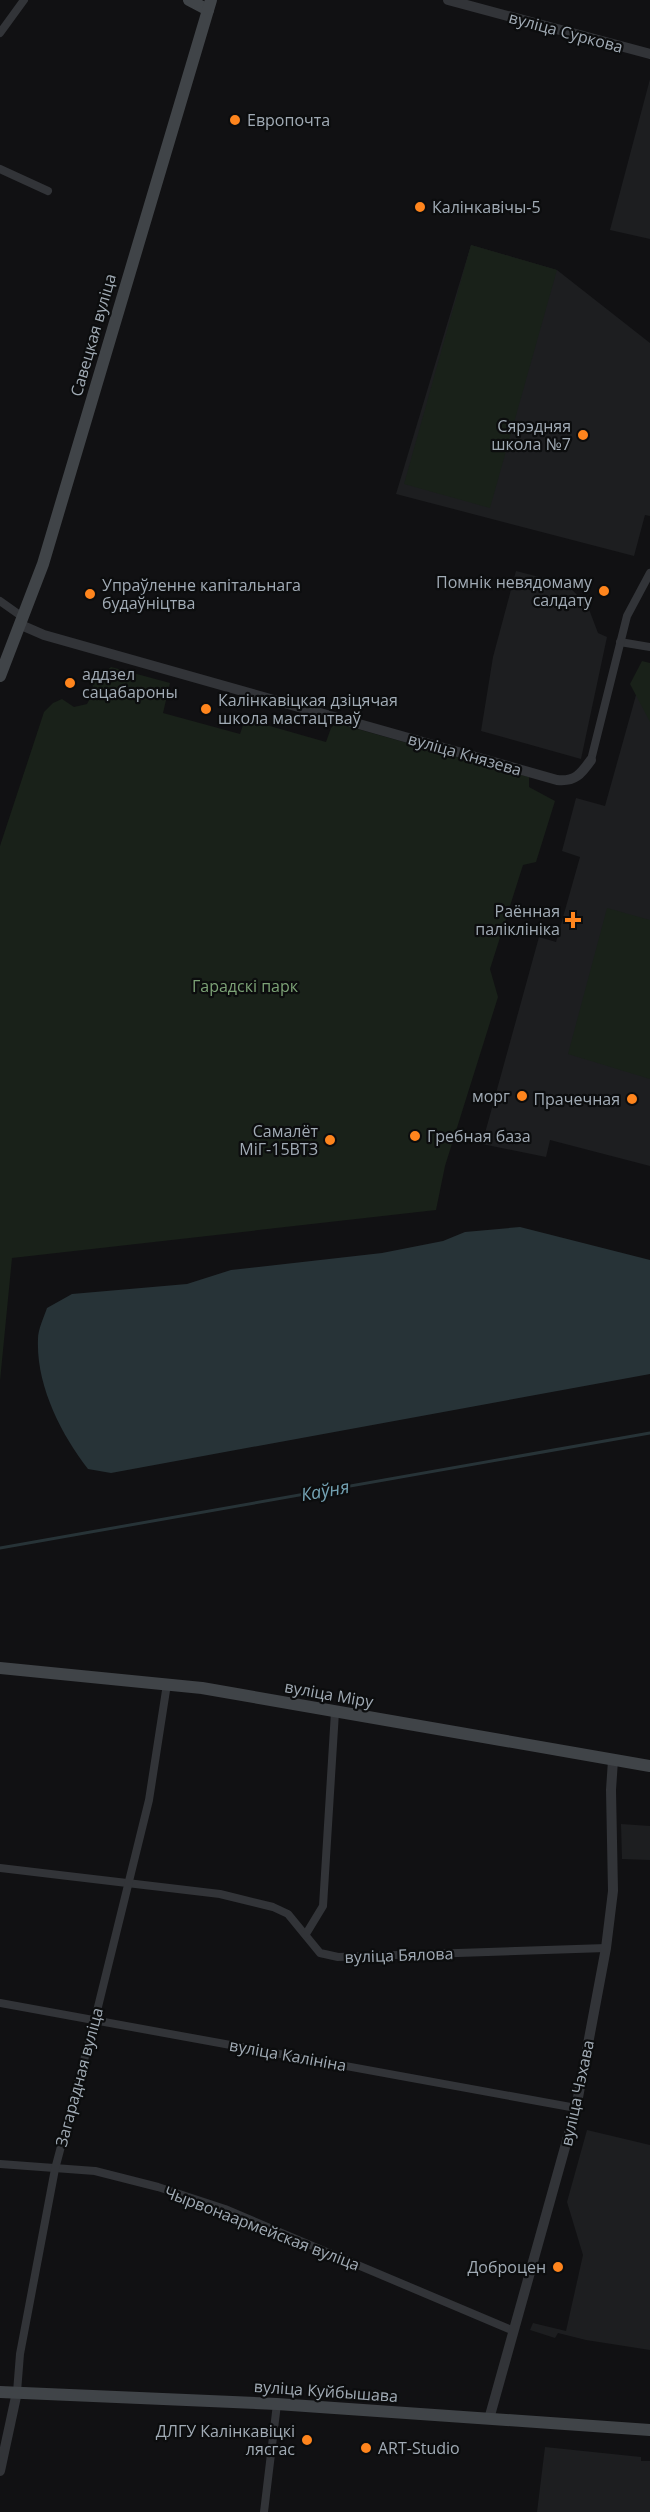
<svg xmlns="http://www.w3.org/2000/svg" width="650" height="2512" font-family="'Open Sans',sans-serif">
<rect width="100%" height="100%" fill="#111113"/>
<g fill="#1d1e20">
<polygon points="650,79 650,239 610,230"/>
<polygon points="471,245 557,270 650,343 650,516 645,515 634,556 396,494"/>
<polygon points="516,571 547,579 571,589 587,604 598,633 607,637 581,759 481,731 493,657"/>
<polygon points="643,670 650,671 650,1166 550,1140 546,1157 482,1144 539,937 556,942 580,857 562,851 576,798 605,806"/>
<polygon points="621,1824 650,1826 650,1860 622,1859"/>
<polygon points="587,2130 650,2145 650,2350 586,2340 558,2333 555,2338 530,2330 533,2323 566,2331 583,2255 567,2202"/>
<polygon points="545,2447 641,2457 641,2461 650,2461 650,2512 537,2512"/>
</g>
<g fill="#192119">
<polygon points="471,245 557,270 490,508 404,484"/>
<polygon points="642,661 650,663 650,722 630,684"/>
<polygon points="111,667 170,683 163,713 240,734 245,719 326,742 331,728 336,723 529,777 529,787 555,801 536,862 523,865 490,969 498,997 445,1166 436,1210 12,1258 0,1381 0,846 44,712 53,703 62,699 74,707 87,704 94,691 92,683"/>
<polygon points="607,908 650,920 650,1079 568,1054"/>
</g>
<path fill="#273337" d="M520 1227 650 1260V1374L111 1473 88 1469C61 1434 36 1385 38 1339 38 1329 44 1317 47 1308L72 1294 187 1284 231 1270 382 1253 443 1241 465 1232Z"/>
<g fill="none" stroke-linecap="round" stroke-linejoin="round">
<polyline stroke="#273337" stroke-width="3" points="0,1548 650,1433"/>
<g stroke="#323438" stroke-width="8">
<polyline points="0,33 24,0"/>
<polyline points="0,169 48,191"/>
<polyline points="0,601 24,618"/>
<polyline points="620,642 650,647"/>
<polyline points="591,760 627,616 650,573"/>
<polyline points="0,1868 220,1894 273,1907 288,1914 320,1953 338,1957 606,1948"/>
<polyline points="306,1934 323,1906 335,1712"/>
<polyline points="0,2003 576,2108"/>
<polyline points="0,2164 95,2171 158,2187 225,2209 514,2331"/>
<polyline points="17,2392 20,2354 55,2169 95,2019 149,1800 167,1684"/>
<polyline points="264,2512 277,2404"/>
</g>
<g stroke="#323438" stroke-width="10">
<polyline points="448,0 650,54"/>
<path d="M21 625 44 635 557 780C575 782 581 774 591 760"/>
<polyline points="489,2419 576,2108 606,1948 613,1891 611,1790 613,1760"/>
<polyline points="0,2471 17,2392"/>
</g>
<g stroke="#404448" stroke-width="12">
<polyline points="189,0 208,10"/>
<polyline points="0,676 43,564 211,0"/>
<polyline points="0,1668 202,1688 650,1766"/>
<polyline points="0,2392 277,2404 650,2430"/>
</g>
</g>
<g fill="#ff851d" stroke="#0c0d0e" stroke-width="2">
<circle cx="235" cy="120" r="6"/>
<circle cx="420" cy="207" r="6"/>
<circle cx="583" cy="435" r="6"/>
<circle cx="604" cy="591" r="6"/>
<circle cx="90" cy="594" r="6"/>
<circle cx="70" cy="683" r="6"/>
<circle cx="206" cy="709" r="6"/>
<path d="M570 911h6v6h6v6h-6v6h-6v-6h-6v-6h6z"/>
<circle cx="522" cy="1096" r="6"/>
<circle cx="632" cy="1099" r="6"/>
<circle cx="415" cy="1136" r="6"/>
<circle cx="330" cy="1140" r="6"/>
<circle cx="558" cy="2267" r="6"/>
<circle cx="307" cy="2440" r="6"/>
<circle cx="366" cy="2448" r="6"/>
</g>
<g text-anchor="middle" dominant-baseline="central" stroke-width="4.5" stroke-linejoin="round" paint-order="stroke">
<g font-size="16" fill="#a1abb5" stroke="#0c0d0e">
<text transform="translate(566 32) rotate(15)">вуліца Суркова</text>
<text transform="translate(93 335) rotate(-74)">Савецкая вуліца</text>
<text transform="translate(465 754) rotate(16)">вуліца Князева</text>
<text transform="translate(329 1694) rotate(10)">вуліца Міру</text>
<text transform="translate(399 1955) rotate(-2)">вуліца Бялова</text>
<text transform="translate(288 2055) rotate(10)">вуліца Калініна</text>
<text transform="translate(79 2077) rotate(-75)">Загарадная вуліца</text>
<text transform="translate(577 2093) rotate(-78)">вуліца Чэхава</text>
<text transform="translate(262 2228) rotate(21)">Чырвонаармейская вуліца</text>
<text transform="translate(326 2391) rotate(4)">вуліца Куйбышава</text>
</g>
<g font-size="16" fill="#a1abb5" stroke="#0c0d0e" text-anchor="end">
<text x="247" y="120" text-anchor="start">Европочта</text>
<text x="432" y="207" text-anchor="start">Калінкавічы-5</text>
<text x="571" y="426">Сярэдняя<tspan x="571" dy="18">школа №7</tspan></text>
<text x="592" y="582">Помнік невядомаму<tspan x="592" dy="18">салдату</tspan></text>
<text x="102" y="585" text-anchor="start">Упраўленне капітальнага<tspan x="102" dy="18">будаўніцтва</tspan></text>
<text x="82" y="674" text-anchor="start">аддзел<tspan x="82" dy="18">сацабароны</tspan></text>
<text x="218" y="700" text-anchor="start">Калінкавіцкая дзіцячая<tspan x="218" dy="18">школа мастацтваў</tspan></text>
<text x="560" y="911">Раённая<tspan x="560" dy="18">паліклініка</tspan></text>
<text x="510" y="1096">морг</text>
<text x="620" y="1099">Прачечная</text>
<text x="318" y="1131">Самалёт<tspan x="318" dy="18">МіГ-15ВТЗ</tspan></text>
<text x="427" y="1136" text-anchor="start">Гребная база</text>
<text x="546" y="2267">Доброцен</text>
<text x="295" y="2431">ДЛГУ Калінкавіцкі<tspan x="295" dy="18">лясгас</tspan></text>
<text x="378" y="2448" text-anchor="start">ART-Studio</text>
</g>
<g font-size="16" fill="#7ca276" stroke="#0c0d0e">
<text x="245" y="986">Гарадскі парк</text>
</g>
<g font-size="18" font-style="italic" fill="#74a3b4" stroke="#0c0d0e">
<text transform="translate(325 1490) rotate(-10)">Каўня</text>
</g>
</g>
</svg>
